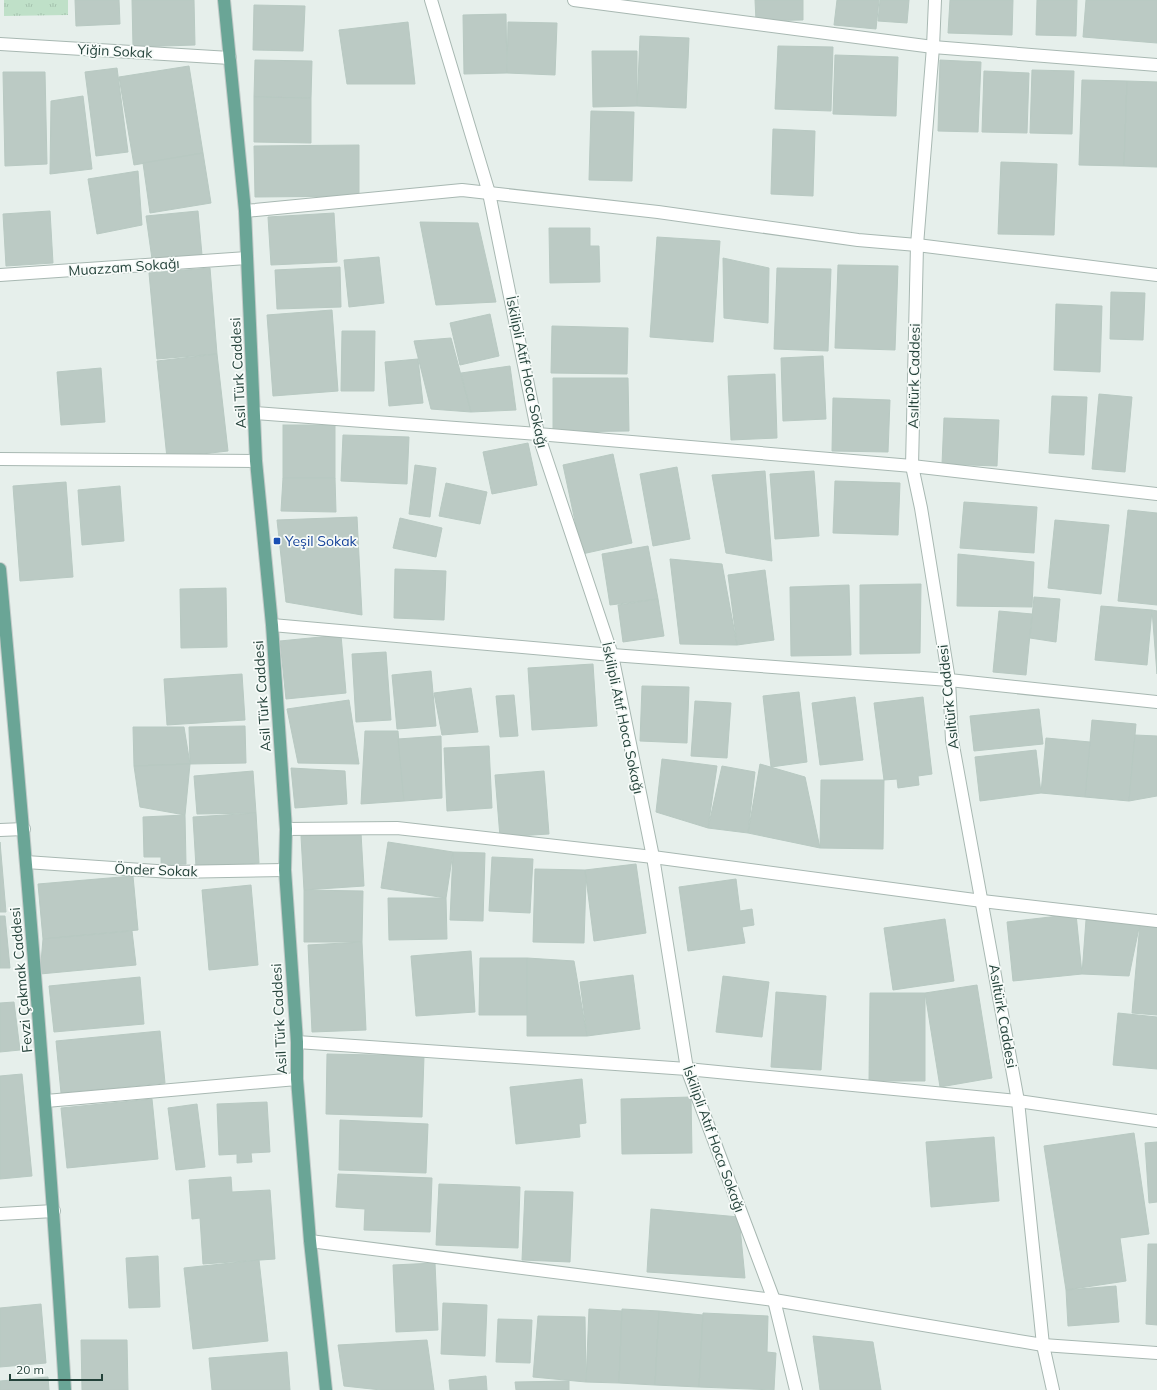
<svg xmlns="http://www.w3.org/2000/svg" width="1157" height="1390" font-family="Mulish,sans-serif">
<defs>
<pattern id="park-tufts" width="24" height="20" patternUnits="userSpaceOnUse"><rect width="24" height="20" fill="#bfe0c8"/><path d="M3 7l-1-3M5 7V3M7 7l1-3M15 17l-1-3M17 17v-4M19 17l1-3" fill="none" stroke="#a4c1ad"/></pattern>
</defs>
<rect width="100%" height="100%" fill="#e6efeb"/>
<polygon fill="url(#park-tufts)" points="4,0 68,0 68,15 4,16"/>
<g fill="#bbcac4" stroke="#b8c9c2">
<polygon points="75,0 119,0 120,24 76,26"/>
<polygon points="132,0 194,0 195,45 133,47"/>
<polygon points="755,0 803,0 803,20 756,21"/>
<polygon points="837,0 879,0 876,29 834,25"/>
<polygon points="880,0 909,0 907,23 878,21"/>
<polygon points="950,0 1013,0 1012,35 948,33"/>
<polygon points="1037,0 1077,0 1076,36 1036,35"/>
<polygon points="1086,0 1157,0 1157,43 1083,37"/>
<polygon points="254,5 305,6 303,51 253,50"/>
<polygon points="506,14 507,73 464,74 463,15"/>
<polygon points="408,22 415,84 347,84 339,30"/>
<polygon points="508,22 557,23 555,75 507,73"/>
<polygon points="640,36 689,38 686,108 637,106"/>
<polygon points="778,46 833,47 831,111 775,109"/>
<polygon points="592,51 637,51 637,106 593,107"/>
<polygon points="835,55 898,57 896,116 833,114"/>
<polygon points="255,60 312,61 311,98 254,97"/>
<polygon points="940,60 981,62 978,132 938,131"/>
<polygon points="189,66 203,153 134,165 119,77"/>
<polygon points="117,68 128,152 96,156 85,72"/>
<polygon points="1032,70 1074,71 1072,134 1030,133"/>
<polygon points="984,71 1029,73 1027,133 982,132"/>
<polygon points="3,72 45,72 47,164 5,166"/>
<polygon points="1082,80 1127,81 1124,166 1079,165"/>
<polygon points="1127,81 1157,82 1157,167 1124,166"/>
<polygon points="83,96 92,169 50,174 51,101"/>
<polygon points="254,97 311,98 311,143 254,142"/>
<polygon points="591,111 634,112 632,181 589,180"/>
<polygon points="773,129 815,131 813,196 771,194"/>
<polygon points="359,145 359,196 255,197 254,146"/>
<polygon points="203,153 211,203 150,213 143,163"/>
<polygon points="1001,162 1057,164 1054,235 998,234"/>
<polygon points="138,171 142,225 97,234 88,179"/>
<polygon points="50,211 53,263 6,266 3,214"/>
<polygon points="198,211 202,255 152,259 146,216"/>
<polygon points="334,213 337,262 271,265 268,217"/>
<polygon points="420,222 478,223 496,302 436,305"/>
<polygon points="549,228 590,228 590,246 599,246 600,282 550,283"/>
<polygon points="657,237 720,241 713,342 650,337"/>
<polygon points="379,257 384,303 349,307 344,260"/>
<polygon points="723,258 769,268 768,323 724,318"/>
<polygon points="838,265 898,266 895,350 835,348"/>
<polygon points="340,267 341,307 277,309 275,270"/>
<polygon points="210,268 217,354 157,359 149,273"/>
<polygon points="777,268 831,269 828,351 774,349"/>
<polygon points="1111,292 1145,293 1143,340 1110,339"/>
<polygon points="1056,304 1102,306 1100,372 1054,370"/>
<polygon points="332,310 338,391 273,396 267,315"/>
<polygon points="490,314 499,356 460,365 450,323"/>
<polygon points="552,326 628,328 627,374 551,373"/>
<polygon points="342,331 375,331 374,391 341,391"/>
<polygon points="451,338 471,412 431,409 414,341"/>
<polygon points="217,354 228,451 167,458 157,361"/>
<polygon points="823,356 826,419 783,421 781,358"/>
<polygon points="418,359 423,403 389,406 385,362"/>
<polygon points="510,366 516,410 471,412 461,373"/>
<polygon points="101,368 105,422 61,425 57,372"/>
<polygon points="775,374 777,438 731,440 728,376"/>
<polygon points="553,378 628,378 629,431 553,432"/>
<polygon points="1099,394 1132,397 1125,472 1092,469"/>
<polygon points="1052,396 1087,397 1084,455 1049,453"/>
<polygon points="833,398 890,400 888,452 832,451"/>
<polygon points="944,418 999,420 997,466 942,464"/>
<rect x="283" y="425" width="52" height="53"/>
<polygon points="343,435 409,437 407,484 341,481"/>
<polygon points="528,443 537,485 492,494 483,452"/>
<polygon points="613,454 632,543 582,554 563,465"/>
<polygon points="415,465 436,468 430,517 409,514"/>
<polygon points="677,467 690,539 653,546 640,474"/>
<polygon points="765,471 772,561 726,553 712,475"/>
<polygon points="814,471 819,536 775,539 770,474"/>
<polygon points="283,478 335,478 336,512 281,511"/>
<polygon points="835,481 900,483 898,535 833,533"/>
<polygon points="66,482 73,577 20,581 13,486"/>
<polygon points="446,483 487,492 480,524 439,516"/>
<polygon points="120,486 124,541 82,545 78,490"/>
<polygon points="964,502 1037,507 1034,553 960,548"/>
<polygon points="1128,510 1157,513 1157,605 1118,601"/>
<polygon points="357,517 362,615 286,602 277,520"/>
<polygon points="400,518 442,528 436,557 393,548"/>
<polygon points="1055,520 1109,525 1101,594 1048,588"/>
<polygon points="648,546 658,599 610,605 602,554"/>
<polygon points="958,554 1034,562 1032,607 957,606"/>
<polygon points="670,559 722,564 737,645 680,644"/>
<polygon points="395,569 446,571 444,620 394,618"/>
<polygon points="765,570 774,640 737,645 728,575"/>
<polygon points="921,584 920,653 860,654 860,585"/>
<polygon points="849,585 851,655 791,656 790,587"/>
<polygon points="226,588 227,647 181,648 180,589"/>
<polygon points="1034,597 1060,599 1056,642 1030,638"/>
<polygon points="658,599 664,636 623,642 618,605"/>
<polygon points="1101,606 1152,610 1147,665 1095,660"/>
<polygon points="1152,610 1157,611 1157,674"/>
<polygon points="999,611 1032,614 1026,675 993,672"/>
<polygon points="341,635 346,693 286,699 280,641"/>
<polygon points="386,652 391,720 356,722 352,654"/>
<polygon points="593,664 597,726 532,730 528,668"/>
<polygon points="431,671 436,726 397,729 392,675"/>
<polygon points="242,674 245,720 167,725 164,679"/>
<polygon points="642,686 689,687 687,743 640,741"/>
<polygon points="471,688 478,732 442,735 434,693"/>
<polygon points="799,692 807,762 771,767 763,696"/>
<polygon points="514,695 518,736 500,737 496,696"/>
<polygon points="855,697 863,760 820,765 812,703"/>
<polygon points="923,697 932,774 918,776 919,785 898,788 897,779 884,780 874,703"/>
<polygon points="349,700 359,764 298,763 287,709"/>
<polygon points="695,701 731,703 727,758 691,756"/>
<polygon points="1039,709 1043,744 974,751 970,716"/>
<polygon points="1092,720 1136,724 1129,801 1085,797"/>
<polygon points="245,726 246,763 190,764 189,727"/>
<polygon points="133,727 184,727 190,764 134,766"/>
<polygon points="365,731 398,731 404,801 361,804"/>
<polygon points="1135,735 1157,736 1157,796 1129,801"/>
<polygon points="441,736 442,798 404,801 398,739"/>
<polygon points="1046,738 1090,742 1085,797 1041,793"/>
<polygon points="489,746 492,808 447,811 444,748"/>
<polygon points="1036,750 1041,793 980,801 975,757"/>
<polygon points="662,759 717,766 708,828 656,812"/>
<polygon points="190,764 185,815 140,807 134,766"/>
<polygon points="760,764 805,777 820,848 748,833"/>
<polygon points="722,766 755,772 748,833 708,828"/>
<polygon points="291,768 345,771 347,804 295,808"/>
<polygon points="253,771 256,813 197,814 194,776"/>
<polygon points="544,771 549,834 500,837 495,775"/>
<polygon points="821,780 884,780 883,849 820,848"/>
<polygon points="256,813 259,863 196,867 193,817"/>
<polygon points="185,815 186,864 161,865 161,857 144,857 143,817"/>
<polygon points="361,833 364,886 304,890 301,836"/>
<polygon points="0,842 6,912 0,912"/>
<polygon points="388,842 453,852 446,898 381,888"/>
<polygon points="453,852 485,853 483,921 450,920"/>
<polygon points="492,857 533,859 530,913 489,911"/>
<polygon points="636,864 646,933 594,941 585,870"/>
<polygon points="535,869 585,870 586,880 584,943 533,942"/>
<polygon points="133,876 138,930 43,939 38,884"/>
<polygon points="736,879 740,911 752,909 754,925 742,927 745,943 688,951 679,887"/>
<polygon points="251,885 258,965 209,970 202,890"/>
<polygon points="304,890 363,891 362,942 304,942"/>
<polygon points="388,898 446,898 447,939 389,940"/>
<polygon points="1076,914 1082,974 1013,981 1007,922"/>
<polygon points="0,916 5,916 10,968 0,968"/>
<polygon points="945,919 954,981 893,990 884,928"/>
<polygon points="1086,920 1140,923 1129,976 1082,974"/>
<polygon points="1140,923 1157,925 1157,1015 1132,1013"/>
<polygon points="132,931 136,965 40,974 43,939"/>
<polygon points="362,942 366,1030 312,1032 308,945"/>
<polygon points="471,951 475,1012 416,1016 411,956"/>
<polygon points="480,958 527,958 527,1015 479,1015"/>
<polygon points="527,958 574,961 587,1036 527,1036"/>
<polygon points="633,975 640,1029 587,1036 580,982"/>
<polygon points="723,976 769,982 762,1037 716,1032"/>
<polygon points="140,977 144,1024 54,1032 49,986"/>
<polygon points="977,985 992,1078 940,1087 925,993"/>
<polygon points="776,992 826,996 821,1070 771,1067"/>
<polygon points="870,993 925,993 925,1081 869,1081"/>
<polygon points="14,1002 20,1050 0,1052 0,1003"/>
<polygon points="1118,1013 1157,1017 1157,1069 1113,1065"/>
<polygon points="160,1031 165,1083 61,1093 56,1041"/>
<polygon points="327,1054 424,1056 422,1117 326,1114"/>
<polygon points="22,1074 32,1176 0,1179 0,1076"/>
<polygon points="582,1079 586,1123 579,1124 580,1137 516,1144 510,1087"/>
<polygon points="691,1097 692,1153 622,1154 621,1099"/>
<polygon points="152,1099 158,1159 67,1168 61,1108"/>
<polygon points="267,1102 270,1152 251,1153 252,1162 237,1163 237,1154 219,1155 217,1104"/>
<polygon points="197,1104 205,1167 176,1170 168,1108"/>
<polygon points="340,1120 428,1124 426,1173 339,1170"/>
<polygon points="1134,1133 1149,1234 1120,1238 1126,1281 1066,1290 1044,1146"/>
<polygon points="994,1137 999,1201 931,1207 926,1142"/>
<polygon points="1157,1142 1157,1202 1149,1203 1145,1143"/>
<polygon points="338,1174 432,1178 430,1232 364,1230 365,1209 336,1207"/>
<polygon points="231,1177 232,1192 270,1190 275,1259 203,1264 200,1218 192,1219 189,1180"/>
<polygon points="439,1184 520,1187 518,1248 436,1245"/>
<polygon points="525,1191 573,1192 570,1262 522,1260"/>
<polygon points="651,1209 739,1217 745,1278 647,1272"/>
<polygon points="1148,1244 1157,1244 1157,1325 1146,1324"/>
<polygon points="158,1256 160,1307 129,1308 126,1258"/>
<polygon points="259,1260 268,1341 193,1349 184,1268"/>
<polygon points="435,1263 438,1330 396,1332 393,1265"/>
<polygon points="1116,1286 1119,1322 1068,1326 1066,1290"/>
<polygon points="443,1303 487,1305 485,1356 441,1354"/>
<polygon points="41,1304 46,1363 0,1367 0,1308"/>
<polygon points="589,1309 622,1311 619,1383 586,1382"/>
<polygon points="622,1309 659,1311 655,1385 619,1383"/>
<polygon points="659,1311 703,1315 699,1387 655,1385"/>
<polygon points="703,1313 768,1316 767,1352 776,1353 774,1390 699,1387"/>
<polygon points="538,1316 585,1317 586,1382 533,1377"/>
<polygon points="498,1319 532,1320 530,1363 496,1362"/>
<polygon points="813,1336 873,1342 881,1390 820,1390"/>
<polygon points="81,1340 127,1340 128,1390 82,1390"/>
<polygon points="427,1340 434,1390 381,1390 344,1386 338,1345"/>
<polygon points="287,1352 290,1390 212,1390 209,1358"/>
<polygon points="486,1376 487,1390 450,1390 449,1380"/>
<polygon points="48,1377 49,1390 0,1390 0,1381"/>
<polygon points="569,1381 569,1390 516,1390 515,1382"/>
</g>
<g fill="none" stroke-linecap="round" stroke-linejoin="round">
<defs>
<g id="minor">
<polyline points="431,0 489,193 538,434 612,655 653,857 687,1069 774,1300 796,1390"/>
<polyline points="574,0 933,47 1157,65"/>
<polyline points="935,0 933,47 917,245 912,466 921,508 949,680 952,740 1018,1101 1043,1345 1053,1390"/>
<polyline points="0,44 230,58"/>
<polyline points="245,211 462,190 658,212 858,240 917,245 1157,275"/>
<polyline points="0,275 247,258"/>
<polyline points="255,413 538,434 912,466 1157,494"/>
<polyline points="0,459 256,461"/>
<polyline points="272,625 612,655 949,680 1157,702"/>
<polyline points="286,829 397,828 653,857 982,901 1157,921"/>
<polyline points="0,830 24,829"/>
<polyline points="26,862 171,872 285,870"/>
<polyline points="297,1042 687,1069 1018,1101 1157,1121"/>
<polyline points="46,1101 297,1079"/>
<polyline points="0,1214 54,1211"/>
<polyline points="310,1241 774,1300 1043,1345 1157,1353"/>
</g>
<g id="major">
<polyline points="224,0 245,211 256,461 272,625 286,829 285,870 297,1042 297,1079 310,1241 326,1390"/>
<path d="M0 569C25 842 48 1116 65 1390"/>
</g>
</defs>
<use href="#minor" stroke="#a8b8b2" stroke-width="14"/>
<use href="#major" stroke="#c2cac8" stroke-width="14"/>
<use href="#minor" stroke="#fff" stroke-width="12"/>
<use href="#major" stroke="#6aa596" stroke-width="12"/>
</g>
<rect fill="#1a4fb4" stroke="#f7fbf9" stroke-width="1.5" x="273" y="537" width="8" height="8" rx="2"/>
<g text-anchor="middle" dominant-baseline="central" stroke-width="3.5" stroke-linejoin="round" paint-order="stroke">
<g font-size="14" fill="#24423a" stroke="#f7fbf9">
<text transform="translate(115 51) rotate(3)">Yiğin Sokak</text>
<text transform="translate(124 267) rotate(-4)">Muazzam Sokağı</text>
<text transform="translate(527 372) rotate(78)">İskilipli Atıf Hoca Sokağı</text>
<text transform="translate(238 373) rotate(-93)">Asil Türk Caddesi</text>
<text transform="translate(914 376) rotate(-89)">Asıltürk Caddesi</text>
<text transform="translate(262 696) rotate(-94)">Asil Türk Caddesi</text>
<text transform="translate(948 697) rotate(-96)">Asıltürk Caddesi</text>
<text transform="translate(623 718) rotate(78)">İskilipli Atıf Hoca Sokağı</text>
<text transform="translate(156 870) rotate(2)">Önder Sokak</text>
<text transform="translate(21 980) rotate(-95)">Fevzi Çakmak Caddesi</text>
<text transform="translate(1003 1016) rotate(80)">Asıltürk Caddesi</text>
<text transform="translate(279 1019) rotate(-93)">Asil Türk Caddesi</text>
<text transform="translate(714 1139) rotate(70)">İskilipli Atıf Hoca Sokağı</text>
</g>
<g font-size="14" fill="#164399" stroke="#f7fbf9" text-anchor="start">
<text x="285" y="541">Yeşil Sokak</text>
</g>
</g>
<path d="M10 1374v6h92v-6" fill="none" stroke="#24423a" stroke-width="2"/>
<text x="16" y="1374" font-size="12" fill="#24423a" stroke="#f7fbf9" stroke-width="3" paint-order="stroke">20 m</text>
</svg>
